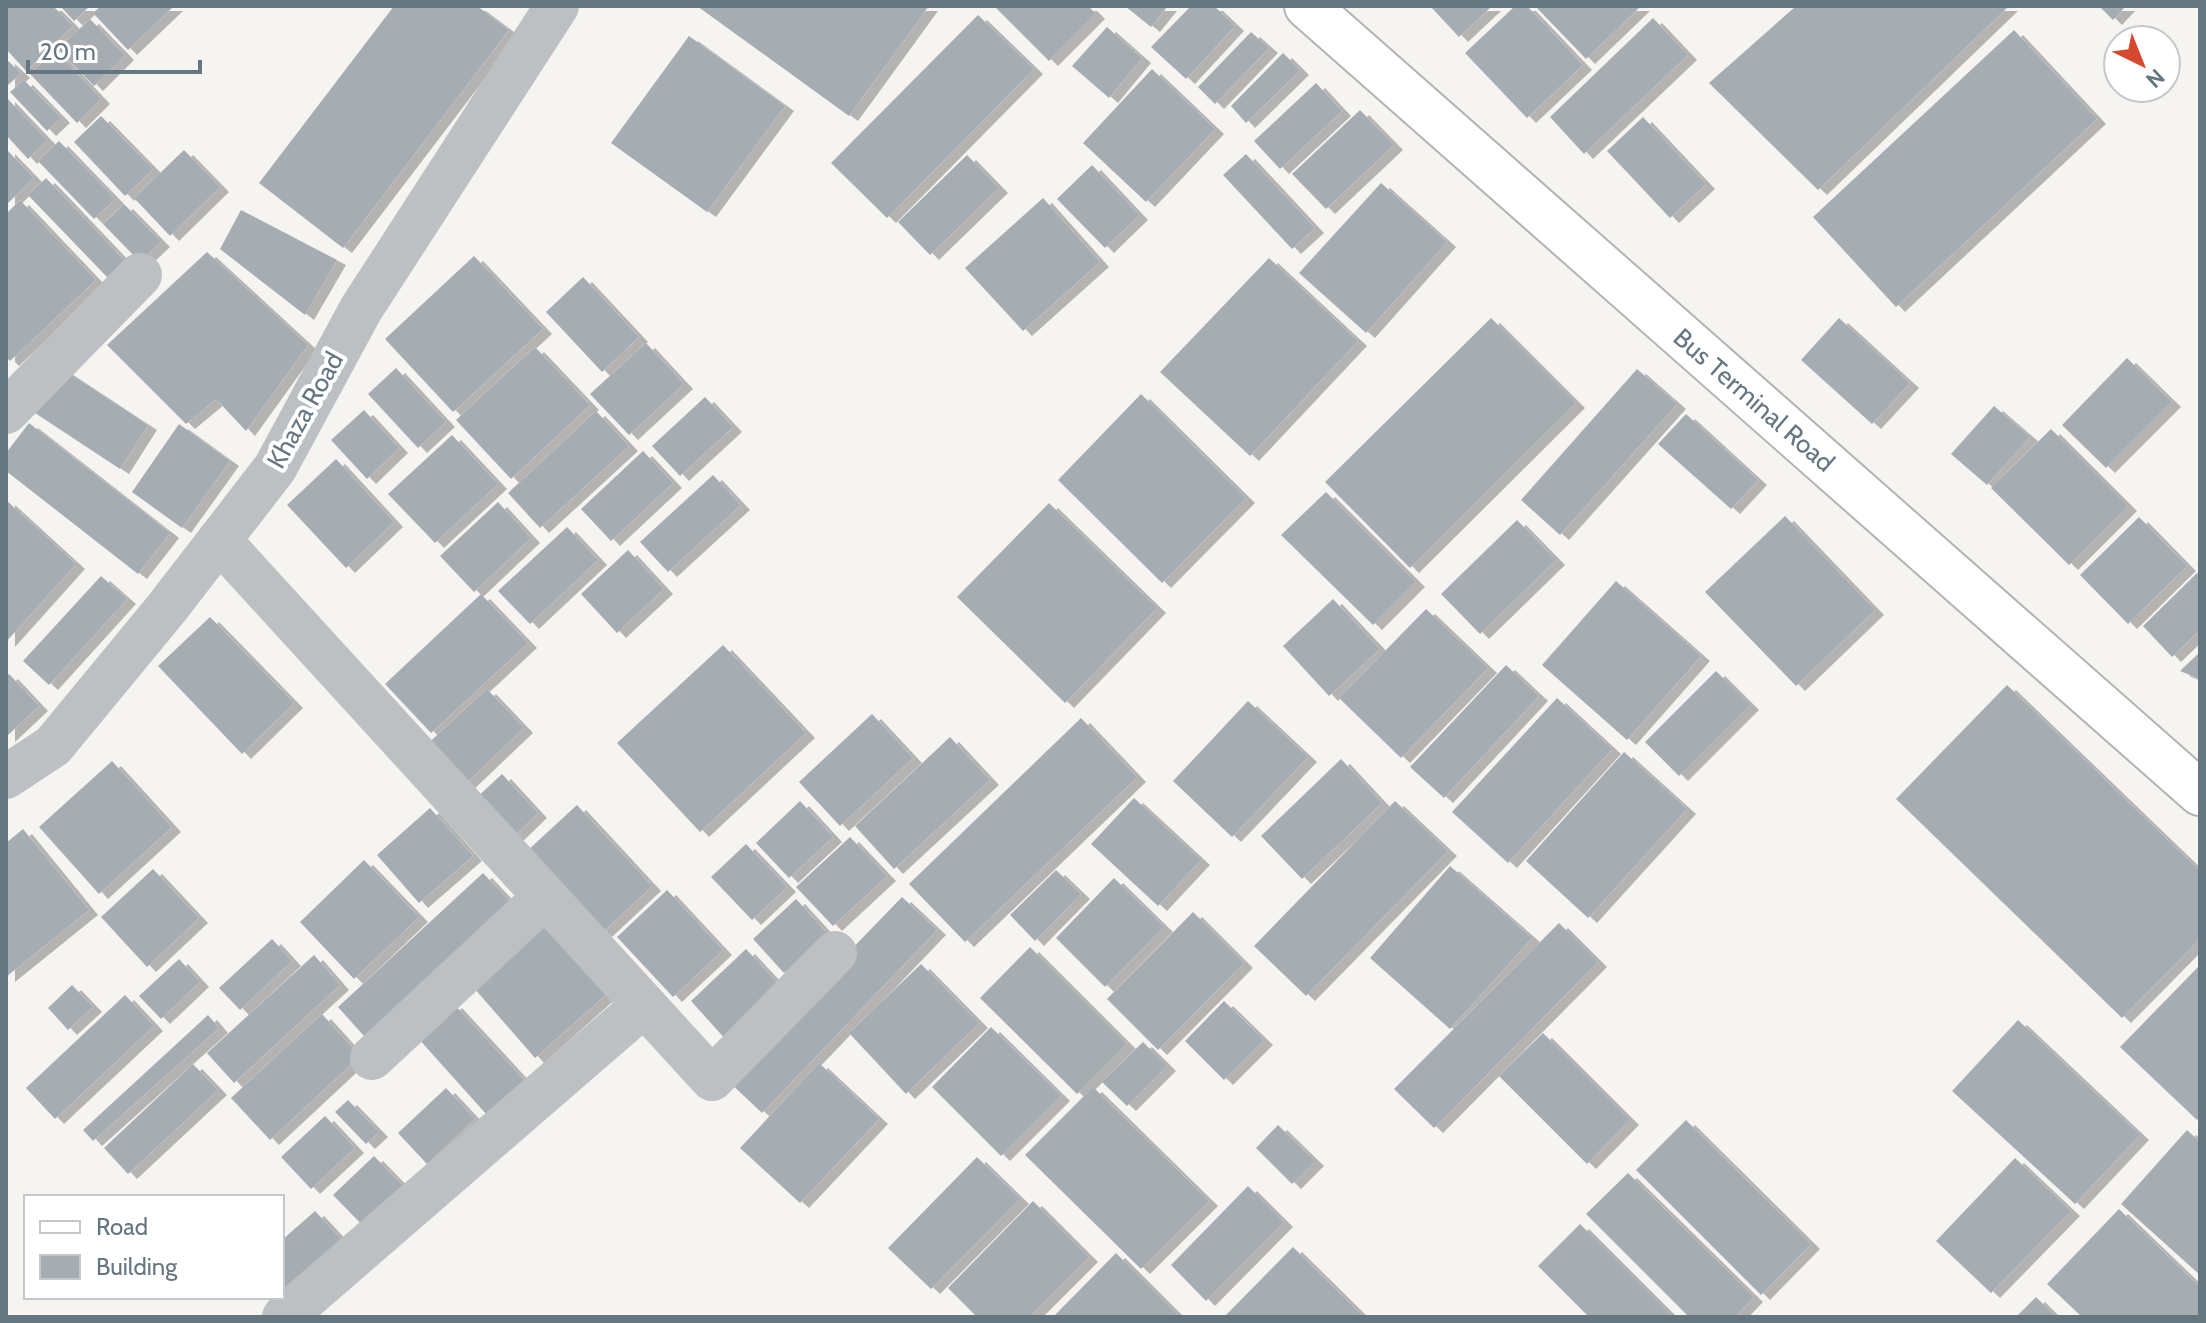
<svg xmlns="http://www.w3.org/2000/svg" width="2206" height="1323" font-family="Cabin,sans-serif">
<defs>
<filter id="shadow"><feDropShadow dx="9" dy="5" stdDeviation="0" flood-color="#0004"/></filter>
</defs>
<rect width="100%" height="100%" fill="#f5f4f1"/>
<g fill="#a6adb2" filter="url(#shadow)">
<polygon points="6,6 53,6 73,26 26,71 6,49"/>
<polygon points="60,6 90,6 74,21"/>
<polygon points="101,6 174,6 128,50 93,13"/>
<polygon points="394,6 477,6 509,30 343,248 259,183"/>
<polygon points="697,6 929,6 849,116"/>
<polygon points="994,6 1088,6 1096,14 1049,61"/>
<polygon points="1125,6 1168,6 1151,27"/>
<polygon points="1191,6 1214,6 1235,26 1186,79 1151,47"/>
<polygon points="1430,6 1492,6 1459,37"/>
<polygon points="1515,6 1527,6 1583,65 1527,118 1465,53"/>
<polygon points="1535,6 1641,6 1586,59"/>
<polygon points="1796,6 2009,6 1818,190 1709,83"/>
<polygon points="2099,6 2126,6 2113,20"/>
<polygon points="978,15 1034,69 887,218 831,163"/>
<polygon points="1653,18 1688,55 1584,154 1550,117"/>
<polygon points="90,19 125,55 94,86 58,49"/>
<polygon points="1107,27 1142,58 1109,98 1072,66"/>
<polygon points="2014,30 2097,119 1896,307 1813,217"/>
<polygon points="1251,32 1269,48 1215,104 1198,87"/>
<polygon points="689,36 785,106 707,212 611,143"/>
<polygon points="55,50 101,99 77,123 30,74"/>
<polygon points="1283,53 1300,70 1246,123 1231,106"/>
<polygon points="6,59 21,73 6,87"/>
<polygon points="1152,69 1215,129 1146,202 1083,143"/>
<polygon points="24,80 61,118 47,131 10,92"/>
<polygon points="1316,83 1342,111 1280,169 1254,141"/>
<polygon points="6,97 47,140 28,159 6,135"/>
<polygon points="1360,110 1394,145 1326,209 1292,174"/>
<polygon points="101,116 153,169 125,196 74,142"/>
<polygon points="1643,117 1706,184 1670,218 1607,151"/>
<polygon points="59,141 115,199 94,219 38,161"/>
<polygon points="6,149 34,178 6,205"/>
<polygon points="184,150 220,187 170,236 134,198"/>
<polygon points="1246,154 1315,228 1292,249 1223,175"/>
<polygon points="967,155 999,188 930,255 898,222"/>
<polygon points="1092,165 1139,215 1105,248 1057,199"/>
<polygon points="46,178 125,261 108,278 28,195"/>
<polygon points="1381,183 1447,242 1366,333 1299,273"/>
<polygon points="1043,198 1100,262 1023,331 965,268"/>
<polygon points="20,200 96,280 10,361 6,357 6,214"/>
<polygon points="124,204 161,242 140,262 103,224"/>
<polygon points="241,210 337,260 305,315 220,249"/>
<polygon points="207,252 308,345 246,431 216,399 186,424 107,345"/>
<polygon points="474,256 543,329 453,412 385,339"/>
<polygon points="1269,258 1358,341 1250,456 1160,372"/>
<polygon points="583,277 639,337 602,372 546,312"/>
<polygon points="1491,318 1576,403 1410,568 1325,482"/>
<polygon points="1839,318 1910,383 1872,424 1801,360"/>
<polygon points="646,343 684,384 629,435 590,394"/>
<polygon points="535,347 590,405 511,479 456,420"/>
<polygon points="2127,358 2172,402 2106,468 2062,425"/>
<polygon points="396,368 446,422 418,448 368,394"/>
<polygon points="63,369 148,425 120,469 35,413"/>
<polygon points="1637,369 1677,404 1560,535 1521,500"/>
<polygon points="1141,394 1246,498 1162,583 1058,480"/>
<polygon points="705,397 733,427 680,476 652,446"/>
<polygon points="1994,406 2030,437 1987,485 1951,454"/>
<polygon points="364,410 399,448 367,479 331,440"/>
<polygon points="596,411 629,446 540,528 508,493"/>
<polygon points="1686,414 1758,480 1731,509 1658,444"/>
<polygon points="29,423 170,533 138,574 6,471 6,453"/>
<polygon points="179,424 230,461 182,528 132,492"/>
<polygon points="2051,429 2128,506 2069,565 1991,488"/>
<polygon points="452,435 498,484 435,543 388,494"/>
<polygon points="643,451 673,483 611,541 581,509"/>
<polygon points="336,459 394,522 346,568 287,505"/>
<polygon points="713,475 741,505 668,572 640,542"/>
<polygon points="1326,492 1416,582 1373,625 1281,535"/>
<polygon points="6,500 76,564 6,642"/>
<polygon points="498,502 531,538 474,592 440,556"/>
<polygon points="1049,503 1157,608 1065,703 957,597"/>
<polygon points="1785,516 1875,610 1796,686 1705,592"/>
<polygon points="2139,517 2187,566 2128,624 2080,575"/>
<polygon points="1517,520 1556,560 1480,634 1441,594"/>
<polygon points="567,527 598,560 530,624 498,591"/>
<polygon points="628,550 664,589 617,633 581,594"/>
<polygon points="2197,573 2200,575 2200,630 2172,657 2143,626"/>
<polygon points="101,576 127,599 49,685 23,661"/>
<polygon points="1616,581 1701,656 1627,740 1542,665"/>
<polygon points="481,594 528,643 431,733 385,684"/>
<polygon points="1333,599 1380,649 1329,696 1283,646"/>
<polygon points="1426,609 1488,668 1401,758 1339,698"/>
<polygon points="210,617 294,703 242,754 158,666"/>
<polygon points="723,645 806,733 700,832 617,743"/>
<polygon points="2200,652 2200,679 2180,671"/>
<polygon points="1506,665 1539,696 1444,798 1410,767"/>
<polygon points="1716,671 1750,705 1679,776 1645,742"/>
<polygon points="9,674 39,706 6,737 6,677"/>
<polygon points="2007,685 2200,871 2200,939 2122,1018 1896,799"/>
<polygon points="487,689 524,728 460,789 422,749"/>
<polygon points="1557,698 1612,749 1508,863 1452,812"/>
<polygon points="1248,701 1308,757 1232,837 1173,781"/>
<polygon points="872,714 913,758 840,826 799,782"/>
<polygon points="1081,718 1137,777 965,942 909,884"/>
<polygon points="950,737 990,780 894,869 855,826"/>
<polygon points="1624,752 1687,809 1588,918 1526,861"/>
<polygon points="1341,759 1382,803 1302,879 1261,836"/>
<polygon points="112,761 172,827 99,894 39,827"/>
<polygon points="502,774 538,813 510,840 473,801"/>
<polygon points="1134,798 1201,860 1158,906 1091,844"/>
<polygon points="800,801 833,837 789,878 756,843"/>
<polygon points="1395,801 1448,851 1306,996 1254,946"/>
<polygon points="577,805 652,886 603,932 527,851"/>
<polygon points="430,808 473,856 419,903 377,855"/>
<polygon points="23,829 89,910 6,977 6,843"/>
<polygon points="850,837 887,876 833,926 796,887"/>
<polygon points="746,844 787,887 752,920 711,877"/>
<polygon points="364,860 419,917 354,979 300,922"/>
<polygon points="1450,866 1532,938 1450,1029 1370,958"/>
<polygon points="153,869 199,918 147,967 101,917"/>
<polygon points="1056,870 1081,894 1035,941 1010,915"/>
<polygon points="483,873 518,910 372,1045 338,1007"/>
<polygon points="1114,878 1164,927 1105,987 1056,938"/>
<polygon points="667,890 723,950 673,997 617,937"/>
<polygon points="902,897 937,930 762,1113 726,1079"/>
<polygon points="796,899 827,933 784,973 753,939"/>
<polygon points="1193,912 1244,963 1158,1050 1107,999"/>
<polygon points="542,913 610,991 535,1058 467,980"/>
<polygon points="1559,923 1598,962 1434,1128 1394,1089"/>
<polygon points="272,939 292,961 240,1010 219,988"/>
<polygon points="1030,947 1127,1044 1077,1094 980,998"/>
<polygon points="746,949 784,990 728,1042 691,1001"/>
<polygon points="314,955 340,985 234,1083 207,1053"/>
<polygon points="179,959 200,982 161,1019 139,996"/>
<polygon points="921,964 979,1023 906,1094 849,1033"/>
<polygon points="2200,965 2200,1116 2197,1120 2120,1047"/>
<polygon points="72,985 93,1007 68,1030 48,1008"/>
<polygon points="125,995 154,1026 55,1119 26,1088"/>
<polygon points="1224,1001 1264,1040 1224,1080 1185,1041"/>
<polygon points="453,1003 524,1080 487,1115 417,1037"/>
<polygon points="322,1014 360,1056 270,1140 231,1098"/>
<polygon points="208,1015 219,1028 93,1141 83,1130"/>
<polygon points="2018,1020 2140,1135 2075,1204 1952,1091"/>
<polygon points="991,1027 1061,1096 1001,1156 932,1087"/>
<polygon points="1543,1033 1630,1120 1587,1164 1499,1076"/>
<polygon points="1143,1042 1167,1066 1127,1106 1102,1082"/>
<polygon points="819,1063 879,1119 800,1203 740,1148"/>
<polygon points="193,1064 218,1090 128,1174 104,1148"/>
<polygon points="1093,1087 1209,1201 1141,1269 1025,1155"/>
<polygon points="446,1088 475,1119 427,1164 398,1133"/>
<polygon points="348,1100 379,1132 366,1144 335,1112"/>
<polygon points="325,1116 355,1148 311,1189 281,1157"/>
<polygon points="1686,1120 1811,1244 1761,1295 1636,1170"/>
<polygon points="1278,1125 1315,1161 1292,1184 1256,1148"/>
<polygon points="2187,1130 2200,1142 2200,1275 2121,1204"/>
<polygon points="374,1156 411,1194 370,1233 333,1195"/>
<polygon points="977,1157 1020,1199 931,1289 888,1248"/>
<polygon points="2015,1158 2071,1211 1991,1293 1936,1241"/>
<polygon points="1628,1173 1754,1297 1735,1317 1689,1317 1586,1214"/>
<polygon points="1248,1186 1284,1222 1206,1301 1171,1265"/>
<polygon points="1033,1201 1089,1257 1029,1317 977,1317 948,1288"/>
<polygon points="2119,1209 2200,1287 2200,1317 2082,1317 2047,1284"/>
<polygon points="315,1211 343,1241 282,1297 282,1240"/>
<polygon points="1580,1224 1673,1317 1589,1317 1538,1266"/>
<polygon points="1293,1247 1364,1317 1224,1317"/>
<polygon points="1116,1253 1180,1317 1053,1317"/>
<polygon points="2036,1297 2056,1317 2016,1317"/>
</g>
<g fill="none" stroke-linecap="round" stroke-linejoin="round">
<defs>
<polyline id="major" points="1307,6 2200,793"/>
</defs>
<use href="#major" stroke="#b0b4b7" stroke-width="48"/>
<g stroke="#bcc0c3" stroke-width="44">
<polyline points="6,412 140,275"/>
<polyline points="219,540 712,1079 835,953"/>
<polyline points="6,777 53,746 166,609 275,468 361,309 557,6"/>
<polyline points="372,1058 545,897"/>
<polyline points="284,1317 644,1005"/>
</g>
<use href="#major" stroke="#fff" stroke-width="44"/>
</g>
<g text-anchor="middle" dominant-baseline="central" stroke-width="8" stroke-linejoin="round" paint-order="stroke">
<g font-size="26" fill="#667680" stroke="#fff">
<text transform="translate(1754 400) rotate(41)">Bus Terminal Road</text>
<text transform="translate(305 410) rotate(-61)">Khaza Road</text>
</g>
</g>
<rect width="2206" height="1323" fill="none" stroke="#667680" stroke-width="16"/>
<rect x="24" y="1195" width="260" height="104" fill="#ffffff" stroke="#c2c8cc" stroke-width="2"/>
<rect x="40" y="1221" width="40" height="12" fill="#ffffff" stroke="#c2c8cc" stroke-width="2"/>
<text x="96" y="1235" font-size="24" fill="#667680">Road</text>
<rect x="40" y="1255" width="40" height="24" fill="#a6adb2" stroke="#c2c8cc" stroke-width="2"/>
<text x="96" y="1275" font-size="24" fill="#667680">Building</text>
<g transform="translate(2142 64) rotate(137)"><circle r="38" fill="#ffffff" stroke="#c2c8cc" stroke-width="2"/>
<path d="M0-6L14 30L0 20L-14 30Z" fill="#d6492f"/>
<text y="-12" font-size="22" font-weight="bold" text-anchor="middle" fill="#667680">N</text>
</g>
<path d="M28 60v12h172v-12" fill="none" stroke="#667680" stroke-width="4"/>
<text x="40" y="60" font-size="24" fill="#667680" stroke="#ffffff" stroke-width="6" paint-order="stroke">20 m</text>
</svg>
